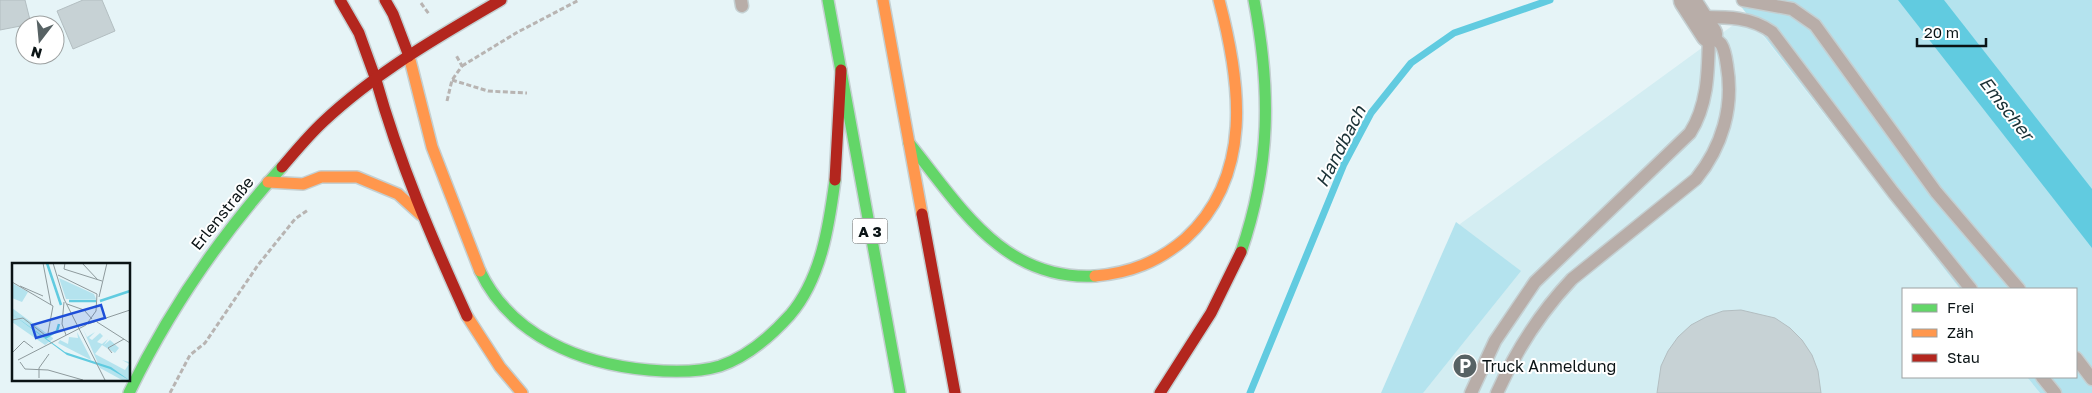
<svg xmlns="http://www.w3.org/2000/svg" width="2092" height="393" font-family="'Golos Text',sans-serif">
<rect width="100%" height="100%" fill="#e6f4f7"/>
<polygon fill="#d3edf2" points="1747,15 1960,289 1903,289 1903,377 2027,377 2040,393 1388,393 1460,224"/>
<g fill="#b4e3ee">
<polygon points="1736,0 2092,0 2092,393 2040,393 2027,377 2076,377 2076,289 1960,289"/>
<polygon points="1456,222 1521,271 1423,393 1381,393"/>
</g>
<polygon fill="#61cbe0" points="1898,0 1944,0 2092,189 2092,248"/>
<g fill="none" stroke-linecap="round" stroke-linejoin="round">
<polyline stroke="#61cbe0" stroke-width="7" points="1250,393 1344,164 1371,113 1411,63 1454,33 1550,0"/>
</g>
<g fill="#c7d2d5" stroke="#b3bec1">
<polygon points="0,0 25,0 31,24 0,30"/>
<polygon points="83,0 102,0 115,31 73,49 57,11"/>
<polygon points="1741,310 1775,318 1790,328 1802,340 1812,355 1818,371 1821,393 1657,393 1661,366 1668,351 1678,337 1691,325 1706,317 1723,311"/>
</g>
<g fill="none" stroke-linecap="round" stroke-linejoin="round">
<defs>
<g id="lane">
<polyline points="741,0 742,6"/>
<polyline points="1743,0 1792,9 1815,25 1936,192 2019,289"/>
<path d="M1699 17C1725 17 1750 16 1772 32L1893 192 1971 289"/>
<polyline points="2076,358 2092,379"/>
<polyline points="2042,377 2055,393"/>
<path d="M1471 393 1495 341 1535 282 1690 133C1709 103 1708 68 1709 34"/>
<path d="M1497 393C1516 350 1540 313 1572 279L1696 179C1722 147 1734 107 1727 66 1726 59 1725 50 1721 44 1718 41 1713 37 1709 34"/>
</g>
<polyline id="street" points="1687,0 1709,34"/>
<g id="fast">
<polyline points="828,0 900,393"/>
<path d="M909 143C960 206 1003 281 1095 276"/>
<path d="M1241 252C1271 165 1271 89 1254 0"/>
<path d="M480 271C511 336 581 364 649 370 672 372 697 373 720 366 747 357 771 336 790 315 821 279 829 226 835 180"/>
<path d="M129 393C169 310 220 236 282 167"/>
</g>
<g id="slow">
<polyline points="883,0 922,214"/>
<polyline points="409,56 432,147 480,271"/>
<polyline points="268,182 303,184 321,177 357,177 398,194 421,215"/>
<path d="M1095 276C1130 273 1158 262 1185 239 1254 176 1241 82 1219 0"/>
<polyline points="467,316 500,367 522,393"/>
</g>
<g id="jam">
<polyline points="340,0 359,33 376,80"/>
<polyline points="385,0 393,14 409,56"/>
<path d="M376 80C399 162 432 239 467 316"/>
<path d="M282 167C295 152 308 136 323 122 375 73 439 36 501 0"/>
<polyline points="835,180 841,70"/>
<polyline points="922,214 955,393"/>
<polyline points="1160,393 1211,313 1241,252"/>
</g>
</defs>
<use href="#lane" stroke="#c4cfd1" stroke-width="15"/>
<use href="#street" stroke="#c4cfd1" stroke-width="29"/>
<use href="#fast" stroke="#c4cfd1" stroke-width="14"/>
<use href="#slow" stroke="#c4cfd1" stroke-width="14"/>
<use href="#jam" stroke="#c4cfd1" stroke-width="14"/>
<g stroke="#b8b4b2" stroke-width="3" stroke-dasharray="5 2.5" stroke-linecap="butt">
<polyline points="421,3 429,14"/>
<polyline points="462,66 516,33 579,0"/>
<polyline points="452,80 488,91 527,93"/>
<polyline points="447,101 452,80 462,66 456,55"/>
<polyline points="170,393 190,355 205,343 258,265 295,219 308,210"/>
</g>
<use href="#lane" stroke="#b8ada8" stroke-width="12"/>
<use href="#street" stroke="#b8ada8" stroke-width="26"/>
<use href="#fast" stroke="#63d668" stroke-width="11"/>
<use href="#slow" stroke="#ff974d" stroke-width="11"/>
<use href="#jam" stroke="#b3261e" stroke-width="11"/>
</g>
<defs>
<symbol id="parking-disc" viewBox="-11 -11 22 22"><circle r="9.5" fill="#576264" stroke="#fff"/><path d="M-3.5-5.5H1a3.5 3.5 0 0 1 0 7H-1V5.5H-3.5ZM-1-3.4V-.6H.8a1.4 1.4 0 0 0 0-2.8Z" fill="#fff"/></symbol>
</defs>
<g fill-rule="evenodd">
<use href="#parking-disc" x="1451" y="352" width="28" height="28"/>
</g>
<g text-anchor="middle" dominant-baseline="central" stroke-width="4" stroke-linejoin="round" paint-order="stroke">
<rect fill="#fff" stroke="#545a5b" stroke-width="1" x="852.5" y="218.5" width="35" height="25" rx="4"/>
<g font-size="15" font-weight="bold" fill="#0a1315">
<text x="870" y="231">A 3</text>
</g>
<g font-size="16" fill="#0a1315" stroke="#fff">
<text transform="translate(222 213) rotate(-51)">Erlenstraße</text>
</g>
<g font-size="16" fill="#0a1315" stroke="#fff" text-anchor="start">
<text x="1482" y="366">Truck Anmeldung</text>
</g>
<g font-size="18" font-style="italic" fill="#1a3136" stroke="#fff">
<text transform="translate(2007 108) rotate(52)">Emscher</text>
<text transform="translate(1340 146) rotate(-63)">Handbach</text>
</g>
</g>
<g transform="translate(12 263)">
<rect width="118" height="118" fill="#e6f4f7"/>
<path d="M47 15 82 31 84 36H54ZM0 20 16 29 10 39 0 35ZM0 45 41 75V76L33 82 0 59ZM71 66 75 74 83 69 77 75 80 77 88 70 91 73 85 79 90 81 96 76 92 82 98 77 107 85 103 90 90 82 83 91 113 107 117 101 110 97 117 99V117H110L88 105ZM65 69 78 94 79 97 46 80 48 77 56 81 57 74 66 75Z" fill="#b4e3ee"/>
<path d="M0 51 53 89 99 104 117 117 98 106 55 92Z" fill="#61cbe0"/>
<path fill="none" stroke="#61cbe0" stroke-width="2.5" d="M35 0 49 42M57 38H84M88 38 118 28M33 75 45 68 47 61"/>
<path fill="none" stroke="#8e9a9d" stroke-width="1" d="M31 0 39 42M41 0 52 36 93 117M53 0 52 6 90 18M70 0 86 17M46 12 85 31M0 19 41 43 36 70M8 23 31 33M87 34 95 0M52 39 50 61 54 72M55 41 72 47 80 56M0 57 11 55 33 72 37 71M85 59 118 80M76 61 118 47M0 90 12 78 21 85M100 90 96 85 112 76M6 97 74 62 84 48 85 31M8 99 13 106 36 107 71 117M27 115V105L37 91"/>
<path fill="#1d4ed8" fill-opacity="0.15" stroke="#1d4ed8" stroke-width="2.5" d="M89 42 93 55 24 75 20 62Z"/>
<rect width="118" height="118" fill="none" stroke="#0a1315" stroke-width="2.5"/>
</g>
<rect x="1902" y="288" width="175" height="90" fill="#ffffff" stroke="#9da1a1"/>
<rect x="1912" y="304" width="25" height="8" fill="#63d668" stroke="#9da1a1"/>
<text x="1947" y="313" font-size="15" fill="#0a1315">Frei</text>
<rect x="1912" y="329" width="25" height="8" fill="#ff974d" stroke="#9da1a1"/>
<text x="1947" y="338" font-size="15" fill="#0a1315">Zäh</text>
<rect x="1912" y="354" width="25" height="8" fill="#b3261e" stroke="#9da1a1"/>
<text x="1947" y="363" font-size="15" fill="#0a1315">Stau</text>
<g transform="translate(40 40) rotate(196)"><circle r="24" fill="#ffffff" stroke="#9da1a1"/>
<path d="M0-4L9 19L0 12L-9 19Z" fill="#576264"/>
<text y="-8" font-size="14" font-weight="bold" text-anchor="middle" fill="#0a1315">N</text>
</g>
<path d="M1917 38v8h69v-8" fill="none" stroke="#0a1315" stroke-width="2.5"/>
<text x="1924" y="38" font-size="15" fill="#0a1315" stroke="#ffffff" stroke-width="4" paint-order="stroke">20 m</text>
</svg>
